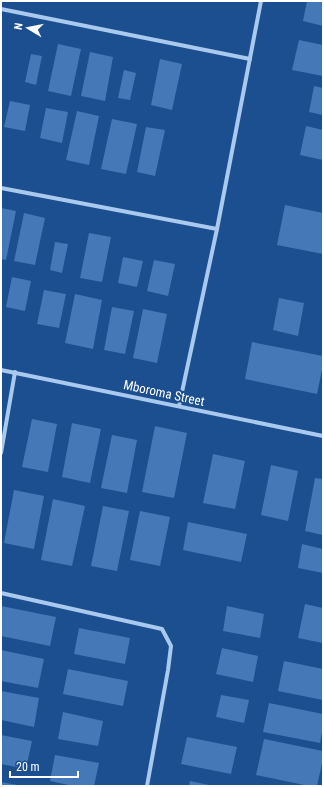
<svg xmlns="http://www.w3.org/2000/svg" width="324" height="787" font-family="'Roboto Condensed',sans-serif">
<rect width="100%" height="100%" fill="#1b4f8f"/>
<g fill="#4478b7">
<polygon points="307,1 323,1 323,26 303,21"/>
<polygon points="299,40 323,45 323,76 292,70"/>
<polygon points="58,44 81,49 71,96 48,91"/>
<polygon points="90,52 113,57 105,101 81,96"/>
<polygon points="31,54 42,56 36,85 25,82"/>
<polygon points="160,59 182,64 172,110 151,105"/>
<polygon points="124,70 136,73 130,100 118,98"/>
<polygon points="314,86 323,88 323,115 309,112"/>
<polygon points="10,101 30,105 25,131 4,127"/>
<polygon points="46,108 68,112 62,143 40,138"/>
<polygon points="77,111 99,116 89,165 66,160"/>
<polygon points="112,119 137,124 126,174 101,169"/>
<polygon points="306,126 323,130 323,160 300,155"/>
<polygon points="146,127 165,130 155,176 137,172"/>
<polygon points="285,205 323,213 323,254 277,245"/>
<polygon points="1,208 16,211 6,260 1,259"/>
<polygon points="24,213 45,218 35,265 14,261"/>
<polygon points="89,233 111,237 102,282 80,278"/>
<polygon points="55,242 68,244 62,273 50,270"/>
<polygon points="123,257 143,261 137,287 118,283"/>
<polygon points="154,260 175,264 168,296 147,291"/>
<polygon points="12,277 31,281 25,311 6,307"/>
<polygon points="44,290 66,294 59,328 37,324"/>
<polygon points="75,294 102,300 93,349 65,343"/>
<polygon points="279,298 304,303 298,336 273,330"/>
<polygon points="112,307 134,311 125,354 104,350"/>
<polygon points="143,309 167,314 157,363 133,358"/>
<polygon points="252,342 323,356 323,365 317,394 245,379"/>
<polygon points="32,419 57,424 48,472 22,467"/>
<polygon points="72,423 101,429 90,483 62,477"/>
<polygon points="155,426 187,433 174,498 142,492"/>
<polygon points="112,435 137,440 127,493 101,488"/>
<polygon points="213,454 245,461 235,509 203,503"/>
<polygon points="271,465 298,471 288,521 261,515"/>
<polygon points="315,478 323,479 323,535 305,531"/>
<polygon points="14,490 44,496 34,549 4,543"/>
<polygon points="53,499 85,506 72,566 41,560"/>
<polygon points="103,506 129,511 117,571 91,566"/>
<polygon points="140,511 170,517 160,566 130,560"/>
<polygon points="188,522 247,534 241,562 183,550"/>
<polygon points="302,544 323,549 323,573 298,568"/>
<polygon points="305,604 323,608 323,643 298,638"/>
<polygon points="1,606 56,617 50,646 1,636"/>
<polygon points="227,606 264,614 260,638 223,631"/>
<polygon points="79,628 130,638 125,664 74,654"/>
<polygon points="222,648 258,656 253,682 216,674"/>
<polygon points="1,650 44,659 38,688 1,681"/>
<polygon points="284,661 323,669 323,700 278,691"/>
<polygon points="68,669 128,681 123,706 63,694"/>
<polygon points="1,691 39,698 34,727 1,720"/>
<polygon points="221,695 249,700 244,723 216,717"/>
<polygon points="269,703 323,714 323,726 320,743 263,732"/>
<polygon points="63,712 103,721 98,746 58,739"/>
<polygon points="1,735 32,741 26,769 1,764"/>
<polygon points="187,737 237,747 231,774 181,764"/>
<polygon points="264,739 323,751 323,759 317,786 309,786 256,775"/>
<polygon points="55,755 99,763 94,786 73,786 50,781"/>
<polygon points="190,781 209,785 209,786 189,786"/>
<polygon points="1,782 18,785 18,786 1,786"/>
</g>
<g fill="none" stroke-linecap="round" stroke-linejoin="round">
<g stroke="#a9c9ee" stroke-width="4">
<polyline points="1,9 250,59"/>
<polyline points="1,188 217,229"/>
<polyline points="1,370 323,436"/>
<polyline points="179,406 217,229 261,1"/>
<polyline points="1,453 15,372"/>
<polyline points="1,593 162,629 171,646 168,670 147,786"/>
</g>
</g>
<g text-anchor="middle" dominant-baseline="central" stroke-width="4" stroke-linejoin="round" paint-order="stroke">
<g font-size="13" fill="#fff" stroke="#1b4f8f">
<text transform="translate(164 393) rotate(12)">Mboroma Street</text>
</g>
</g>
<rect width="324" height="787" fill="none" stroke="#ffffff" stroke-width="4"/>
<g transform="translate(28 28) rotate(280)" stroke="#1b4f8f" stroke-width="3" paint-order="stroke">
<path d="M0-3L7 15L0 10L-7 15Z" fill="#ffffff"/>
<text y="-6" font-size="11" font-weight="bold" text-anchor="middle" fill="#ffffff">N</text>
</g>
<path d="M10 771v6h68v-6" fill="none" stroke="#ffffff" stroke-width="2"/>
<text x="16" y="771" font-size="12" fill="#ffffff" stroke="#1b4f8f" stroke-width="3" paint-order="stroke">20 m</text>
</svg>
